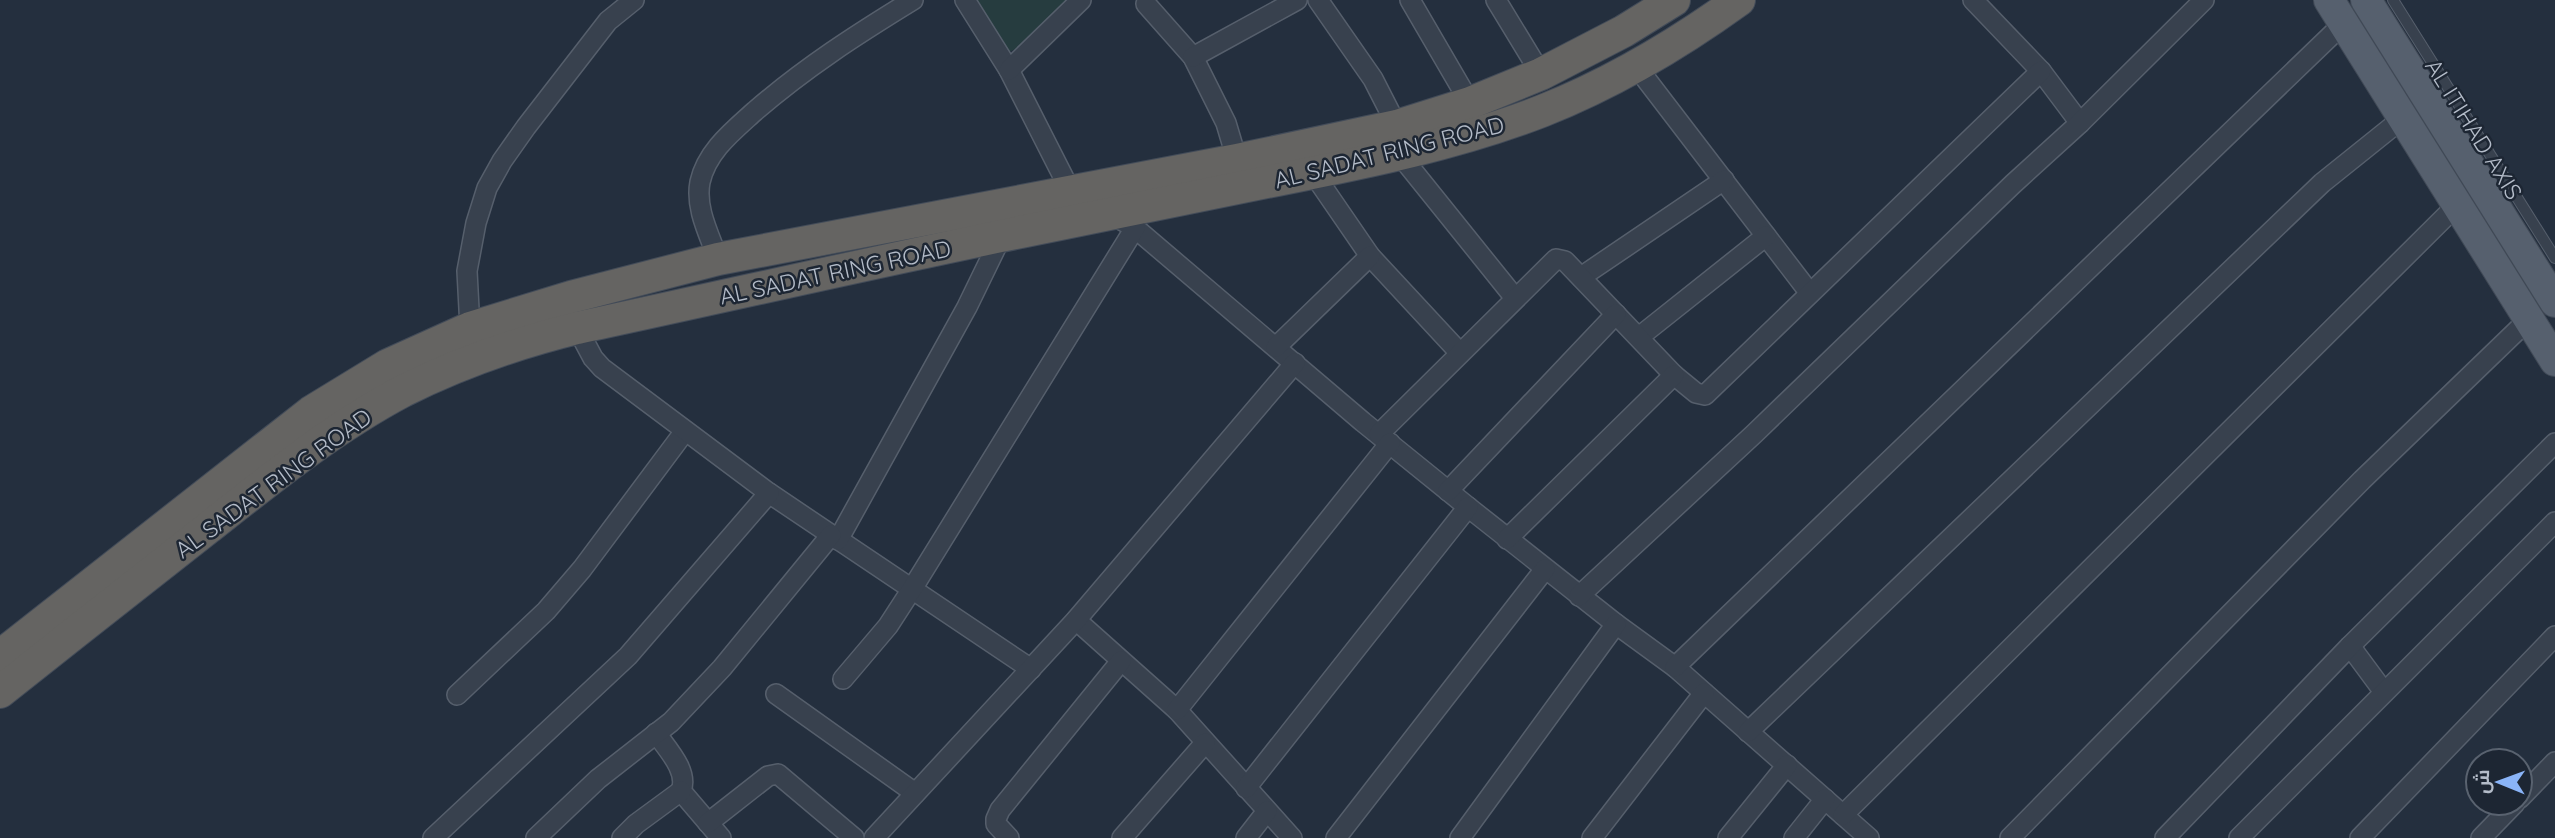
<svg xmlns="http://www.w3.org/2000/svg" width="2555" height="838" font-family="Quicksand,Cairo,sans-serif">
<rect width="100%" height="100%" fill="#242f3e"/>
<polygon fill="#263c3f" points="970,0 1070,0 1024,46 1003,54"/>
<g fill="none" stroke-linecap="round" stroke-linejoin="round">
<defs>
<polyline id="service" points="2393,0 2555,258"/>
<g id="minor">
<polyline points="965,0 1009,70 1071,192"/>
<polyline points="1318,0 1373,79 1397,126"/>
<polyline points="1410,0 1470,103"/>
<polyline points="1496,0 1541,74"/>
<polyline points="1973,0 2041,71 2080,123"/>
<polyline points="1146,4 1193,57 1226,123 1237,160"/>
<polyline points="1193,57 1297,0"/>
<polyline points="1636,66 1809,292"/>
<polyline points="1009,70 1081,0"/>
<polyline points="1400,155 1515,298"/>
<polyline points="1313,173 1370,256 1460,353"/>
<polyline points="1111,214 1135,228 1363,422 1468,507 1616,624 1675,667 1869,838"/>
<path d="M718 259C709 234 695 208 700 182 707 151 733 131 755 111 806 67 856 35 913 0"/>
<polyline points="1581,277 1724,180"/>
<polyline points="470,328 467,271 476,223 487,188 502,161 526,127 608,21 634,0"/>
<polyline points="1639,337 1766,236"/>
<polyline points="1276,347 1370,256"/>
<polyline points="1379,434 1556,259 1565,261 1674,375 1696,393 1705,395 2041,71"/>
<polyline points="1448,491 1616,314"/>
<polyline points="769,493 1031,669"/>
<polyline points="1507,539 1674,375"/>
<polyline points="838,540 967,307 1002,235"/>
<polyline points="1579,596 1754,434 2013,184 2080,123 2204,0"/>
<polyline points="1076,620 1177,710 1292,838"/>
<polyline points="2350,646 2384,692"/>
<polyline points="1675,667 2344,23"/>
<polyline points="843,679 888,626 912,589 1135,228"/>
<polyline points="776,694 915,793"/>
<polyline points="457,695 546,611 582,569 685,431"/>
<polyline points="1177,710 1390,443"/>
<polyline points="1748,732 2322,183 2403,118"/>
<path d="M656 733C667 749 689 771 681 791L721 838"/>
<polyline points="1246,788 1468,507"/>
<polyline points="2520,798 2555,762"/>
<polyline points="1843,815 2457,205"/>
<polyline points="708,823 768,776 778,774 854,838"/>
<polyline points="433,838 628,656 769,493 602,368 593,358 577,328"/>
<polyline points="536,838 598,779 671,722 722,668 831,535"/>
<polyline points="622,838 636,824 681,791"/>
<polyline points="874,838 1076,620 1295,363"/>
<polyline points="1009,838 996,824 996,819 1000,810 1121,661"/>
<polyline points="1122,838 1205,743"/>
<polyline points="1246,838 1267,811"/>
<polyline points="1336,838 1545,569"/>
<polyline points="1460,838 1616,624"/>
<polyline points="1592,838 1704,693"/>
<polyline points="1728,838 1787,765"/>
<polyline points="1794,838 1825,799"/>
<polyline points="2010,838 2362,480 2529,319"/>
<polyline points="2165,838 2350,646 2555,443"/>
<polyline points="2239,838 2555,522"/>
<polyline points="2360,838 2555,636"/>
<polyline points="2481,838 2515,803"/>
</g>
<g id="primary">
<polyline points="2329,0 2555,361"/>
<polyline points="2366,0 2555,302"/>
</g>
<g id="trunk">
<polyline points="0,656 311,412 388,365 470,328 571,297 718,259 1237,160 1397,126 1470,103 1541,74 1624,31 1674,0"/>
<path d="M0 692C69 637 139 582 208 528 270 479 333 428 403 391 459 363 516 343 577 328 736 294 895 257 1055 225 1129 210 1203 195 1277 180 1367 162 1457 144 1542 111 1613 83 1678 44 1739 0"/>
</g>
</defs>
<use href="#service" stroke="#565f6c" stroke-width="12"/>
<use href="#minor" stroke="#565f6c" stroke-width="22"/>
<use href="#primary" stroke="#414a57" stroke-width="32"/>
<use href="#trunk" stroke="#434c59" stroke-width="34"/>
<use href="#service" stroke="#38414e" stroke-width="10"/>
<use href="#minor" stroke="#38414e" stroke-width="19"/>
<use href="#primary" stroke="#56606e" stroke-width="30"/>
<use href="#trunk" stroke="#656462" stroke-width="32"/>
</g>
<g text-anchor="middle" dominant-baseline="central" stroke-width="5" stroke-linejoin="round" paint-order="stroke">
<g font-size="23" fill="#b4bcc9" stroke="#1d2633">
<text transform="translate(2474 129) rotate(58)">AL ITIHAD AXIS</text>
<text transform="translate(1389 152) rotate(-14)">AL SADAT RING ROAD</text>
<text transform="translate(835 272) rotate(-12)">AL SADAT RING ROAD</text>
<text transform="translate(273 483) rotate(-36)">AL SADAT RING ROAD</text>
</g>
</g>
<g transform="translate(2499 782) rotate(271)"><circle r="33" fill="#1d2633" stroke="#59626f" stroke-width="2"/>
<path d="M0-5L12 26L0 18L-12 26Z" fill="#8ab4f8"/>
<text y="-10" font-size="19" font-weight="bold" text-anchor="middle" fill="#b4bcc9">ش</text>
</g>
</svg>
